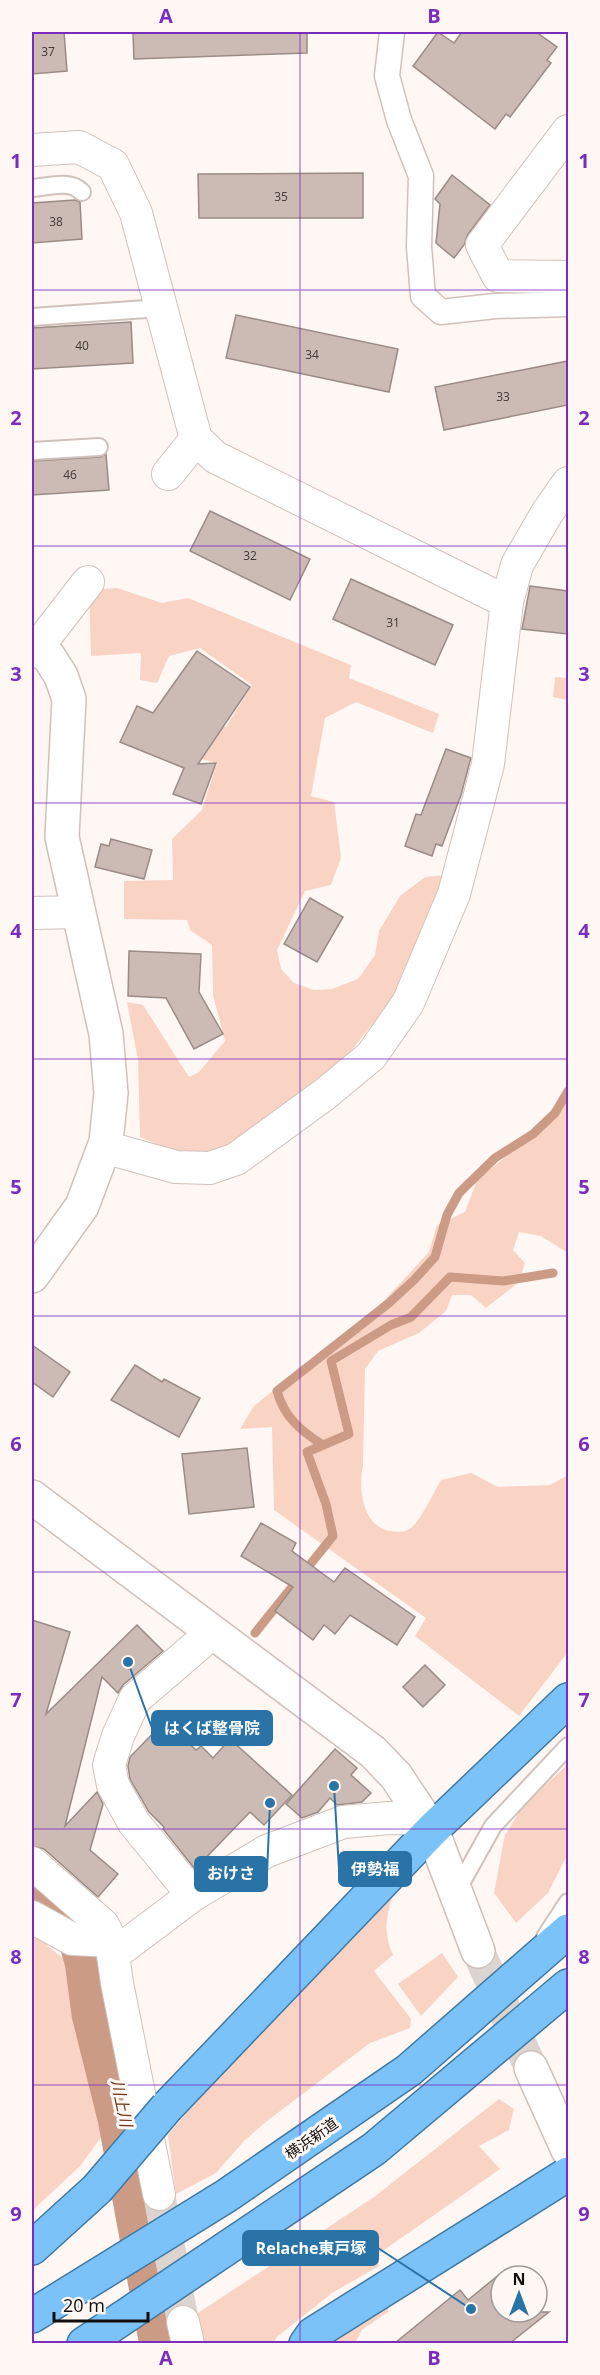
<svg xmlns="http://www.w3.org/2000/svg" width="600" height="2375" font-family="'Open Sans','Noto Sans JP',sans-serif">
<rect width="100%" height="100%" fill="#fef7f4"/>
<g fill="#f9d4c4">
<polygon points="117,588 162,603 188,598 351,665 349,678 439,714 433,733 356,702 325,718 311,796 334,802 341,858 331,885 305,891 277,950 281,969 294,983 314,990 332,989 358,979 375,955 379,931 400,896 425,877 445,875 421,953 381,1013 344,1060 237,1147 210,1152 176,1152 140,1137 138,1060 127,1002 143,1005 189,1077 199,1072 225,1041 213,995 212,945 190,930 187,920 124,919 124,881 173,880 172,839 202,810 217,763 198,758 211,722 226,727 252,685 200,648 169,656 157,683 140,680 141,653 91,656 89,590"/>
<polygon points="555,677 568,678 568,700 553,697"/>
<path d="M568 1094V1253L541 1236 519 1232 513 1250 525 1263 519 1282 486 1308 471 1295H452L446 1311 419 1333 378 1351 365 1369 363 1465C358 1488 362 1525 389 1531 398 1532 404 1533 411 1528 421 1520 434 1492 441 1480L471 1473 498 1487 550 1485 568 1475V1652L519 1716 415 1636 426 1618 274 1510 272 1427 240 1429 254 1406 380 1305 429 1252 437 1225 465 1212 477 1180 547 1124Z"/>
<polygon points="568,1764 568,1853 548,1893 516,1923 494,1893 505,1835 523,1806"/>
<path d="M393 1894C386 1919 383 1931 393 1955L374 1971 411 2019 410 2028 370 2043 267 2121 244 2141 216 2173 176 2194 168 2135 272 2011Z"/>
<polygon points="32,1933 82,1974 112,2122 81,2165 32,2211"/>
<polygon points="442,1953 458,1977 421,2016 398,1984"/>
<polygon points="499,2099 514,2109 509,2130 479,2146 500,2169 374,2257 379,2266 332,2293 277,2337 273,2343 194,2343 189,2319 374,2197"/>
<polygon points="388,2305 388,2312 362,2330 355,2343 332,2344 343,2334"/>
</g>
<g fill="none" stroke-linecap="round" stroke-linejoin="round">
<g stroke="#cc9b86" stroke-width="9">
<path d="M323 1445C301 1431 284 1417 277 1391L389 1303 414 1280 435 1257 447 1215 459 1193 495 1158 533 1134 555 1113 568 1091"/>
<polyline points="255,1633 333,1536 326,1504 307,1452 349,1434 331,1361 391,1325 411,1317 450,1277 503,1281 553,1273"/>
</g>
<polyline stroke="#cc9b86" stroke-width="57" points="32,1889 50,1905 83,1926 93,1960 100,2013 126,2117 168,2344"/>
</g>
<g fill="#ccbbb4" stroke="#9b8b85" stroke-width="1.5">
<polygon points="32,32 64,32 67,71 32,74"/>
<polygon points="133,32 307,32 307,53 134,59"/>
<polygon points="438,32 454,43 462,32 536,32 557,47 547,60 551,63 538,80 510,117 506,114 495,129 413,66"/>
<polygon points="363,173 363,218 199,218 198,174"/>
<polygon points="452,175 490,205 468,234 464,245 454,258 436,243 440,204 435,199"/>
<polygon points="75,200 80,202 82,239 32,243 32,203"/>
<polygon points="236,315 398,349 389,392 226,358"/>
<polygon points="131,322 133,363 32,369 32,328"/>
<polygon points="568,361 568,405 444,430 435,387"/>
<polygon points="106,454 109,490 32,495 32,461 100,457"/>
<polygon points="210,511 310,559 290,600 190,551"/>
<polygon points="351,579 453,625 435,665 333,619"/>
<polygon points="530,586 568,591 568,634 522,629"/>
<polygon points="197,651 250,687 198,764 216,763 201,804 173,794 184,768 120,742 137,706 153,713"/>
<polygon points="446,749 471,758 470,761 461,795 442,846 436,844 432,856 405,846 416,814 421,815"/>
<polygon points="111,839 152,850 144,879 95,867 101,844 109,846"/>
<polygon points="310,898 343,917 317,962 284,944"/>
<polygon points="129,951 201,954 199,992 223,1034 194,1049 166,998 128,996"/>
<polygon points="32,1345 70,1372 53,1397 32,1382"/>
<polygon points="135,1365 162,1382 164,1379 200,1398 179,1437 111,1400"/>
<polygon points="247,1448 254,1507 189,1514 182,1454"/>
<polygon points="261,1523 296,1543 292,1551 334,1582 345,1568 415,1617 397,1645 350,1615 335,1634 324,1625 313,1640 275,1611 293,1587 241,1556"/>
<polygon points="32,1620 70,1632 46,1714 137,1625 163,1651 123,1685 118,1693 102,1677 65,1826 97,1792 103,1804 90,1850 118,1874 98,1897 44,1849 32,1846"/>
<polygon points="425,1665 445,1685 423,1707 403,1687"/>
<polygon points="161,1725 169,1732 173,1728 196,1750 201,1746 213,1758 230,1739 292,1795 264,1825 250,1812 195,1869 163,1829 164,1827 149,1812 130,1779 128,1766 130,1757"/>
<polygon points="335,1749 357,1768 351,1775 371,1793 362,1802 337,1805 330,1798 318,1812 302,1818 286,1804"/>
<polygon points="501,2273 501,2312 549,2312 510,2343 395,2343 460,2290 468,2300"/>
</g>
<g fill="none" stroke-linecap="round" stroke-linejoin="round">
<polyline stroke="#dbd4d1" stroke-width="32" stroke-dasharray="32 16" stroke-linecap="butt" points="159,2194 183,2322"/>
<polyline stroke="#dbd4d1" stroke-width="33" stroke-dasharray="33 16" stroke-linecap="butt" points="478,1951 531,2068"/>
<defs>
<g id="service">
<path d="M32 188C49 187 69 179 82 192"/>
<polyline points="32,317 161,308"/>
<polyline points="32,451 99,447"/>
<polyline points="456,1892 493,1826 568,1746"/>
<polyline points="545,1937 568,1902"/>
</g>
<polyline id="pedestrian" points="392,32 387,76 399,120 421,176 419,247 423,296 441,312 495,306 568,304"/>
<g id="minor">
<polyline points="568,131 482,245 498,276 568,277"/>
<polyline points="32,150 79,147 113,165 136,213 196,439 215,457 507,602"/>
<polyline points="168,474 196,439"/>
<polyline points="36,649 88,582"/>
<polyline points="32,913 79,912"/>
<polyline points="104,1147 176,1167 210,1168 236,1159 325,1094 371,1056 408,1003 454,894 488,764 507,602 517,565 547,513 568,483"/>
<polyline points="32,1863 103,1925 111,1941 117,1983 159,2194"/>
<polyline points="193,1895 134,1823 113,1785 109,1765 118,1736 135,1699 213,1632"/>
<polyline points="32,1917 72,1939 111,1941"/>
<polyline points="113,1955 193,1895 267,1851 343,1822 389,1818 424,1819"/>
<polyline points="183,2322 188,2344"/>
</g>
<g id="tertiary">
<polyline points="32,645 49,657 61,676 69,699 62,837 106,1034 111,1093 106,1142 82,1206 32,1276"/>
<polyline points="32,1497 373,1752 396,1776 432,1830 478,1951"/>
<polyline points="531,2068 568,2150"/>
</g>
<g id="trunk">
<polyline points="167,2107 432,1830 568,1700"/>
<polyline points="32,2248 97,2189"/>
<polyline points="32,2316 226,2196 409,2070 568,1931"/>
<polyline points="84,2344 374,2149 568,1986"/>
<polyline points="306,2344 313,2334 568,2174"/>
</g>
</defs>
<use href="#service" stroke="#d1c1ba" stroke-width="20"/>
<use href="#pedestrian" stroke="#d1c1ba" stroke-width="27"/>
<use href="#minor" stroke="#d1c1ba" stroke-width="34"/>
<use href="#tertiary" stroke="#d1c1ba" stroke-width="36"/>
<use href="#trunk" stroke="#4079a3" stroke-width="36"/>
<use href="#service" stroke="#fff" stroke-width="16"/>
<use href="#pedestrian" stroke="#fff" stroke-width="24"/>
<use href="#minor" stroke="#fff" stroke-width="32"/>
<use href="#tertiary" stroke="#fff" stroke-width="33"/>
<use href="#trunk" stroke="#7ac2f7" stroke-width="33"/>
<defs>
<polyline id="trunk-bridge" points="97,2189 167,2107"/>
</defs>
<use href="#trunk-bridge" stroke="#4079a3" stroke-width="36" stroke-linecap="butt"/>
<use href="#trunk-bridge" stroke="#7ac2f7" stroke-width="33"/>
</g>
<path fill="none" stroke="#7b2cbf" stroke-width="1.5" stroke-opacity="0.55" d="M300 32V2344M32 290H568M32 546H568M32 803H568M32 1059H568M32 1316H568M32 1572H568M32 1829H568M32 2085H568"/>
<g text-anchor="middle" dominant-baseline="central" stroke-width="6" stroke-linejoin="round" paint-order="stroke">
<g font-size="12" fill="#413935">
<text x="48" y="51">37</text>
<text x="281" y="196">35</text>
<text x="56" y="221">38</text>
<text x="82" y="345">40</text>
<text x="312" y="354">34</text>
<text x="503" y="396">33</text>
<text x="70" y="474">46</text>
<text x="250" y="555">32</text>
<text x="393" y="622">31</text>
</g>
<g font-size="15" fill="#130e0b" stroke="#fef7f4">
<text transform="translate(311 2138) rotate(-35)">横浜新道</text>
</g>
<g font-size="16" font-style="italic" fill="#6c2f10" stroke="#fef7f4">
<text transform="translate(122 2103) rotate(78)">川上川</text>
</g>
</g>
<path fill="none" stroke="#2973a6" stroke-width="2" d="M128 1662L152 1728M334 1786L339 1869M270 1803L267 1874M471 2309L378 2248"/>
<g fill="#2973a6" stroke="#fef7f4" stroke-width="2">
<circle cx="128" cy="1662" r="6"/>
<circle cx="334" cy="1786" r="6"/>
<circle cx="270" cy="1803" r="6"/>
<circle cx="471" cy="2309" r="6"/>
</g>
<g fill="#2973a6" stroke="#2973a6" stroke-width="2">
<rect x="152" y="1711" width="120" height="34" rx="6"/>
<rect x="339" y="1852" width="72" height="34" rx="6"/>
<rect x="195" y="1857" width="72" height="34" rx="6"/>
<rect x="243" y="2231" width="135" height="34" rx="6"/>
</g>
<g font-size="16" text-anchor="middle" font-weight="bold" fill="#fff">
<text x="212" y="1734">はくば整骨院</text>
<text x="375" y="1875">伊勢福</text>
<text x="231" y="1879">おけさ</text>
<text x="311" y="2254">Relache東戸塚</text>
</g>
<rect width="600" height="2375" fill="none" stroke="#fef7f4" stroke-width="66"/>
<g transform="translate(519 2294)"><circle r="28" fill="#fef7f4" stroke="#a09a97" stroke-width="1.5"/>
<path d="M0-4.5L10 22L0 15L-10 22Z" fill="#2973a6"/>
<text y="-9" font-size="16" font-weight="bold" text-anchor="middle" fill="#130e0b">N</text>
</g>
<path d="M54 2312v9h94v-9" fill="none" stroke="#130e0b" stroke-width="3"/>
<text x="63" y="2312" font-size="18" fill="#130e0b" stroke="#fef7f4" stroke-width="4.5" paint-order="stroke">20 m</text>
<rect x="33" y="33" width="534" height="2309" fill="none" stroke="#7b2cbf" stroke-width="2"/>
<g font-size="20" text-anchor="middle" font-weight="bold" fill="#7b2cbf">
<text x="166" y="23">A</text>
<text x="434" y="23">B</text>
<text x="16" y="168">1</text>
<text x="584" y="168">1</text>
<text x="16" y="425">2</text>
<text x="584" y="425">2</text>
<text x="16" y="681">3</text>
<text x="584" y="681">3</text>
<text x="16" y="938">4</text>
<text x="584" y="938">4</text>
<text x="16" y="1194">5</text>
<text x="584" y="1194">5</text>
<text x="16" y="1451">6</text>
<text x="584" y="1451">6</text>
<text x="16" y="1707">7</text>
<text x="584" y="1707">7</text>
<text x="16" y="1964">8</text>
<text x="584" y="1964">8</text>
<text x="16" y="2221">9</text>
<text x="584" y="2221">9</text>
<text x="166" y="2365">A</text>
<text x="434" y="2365">B</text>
</g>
</svg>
